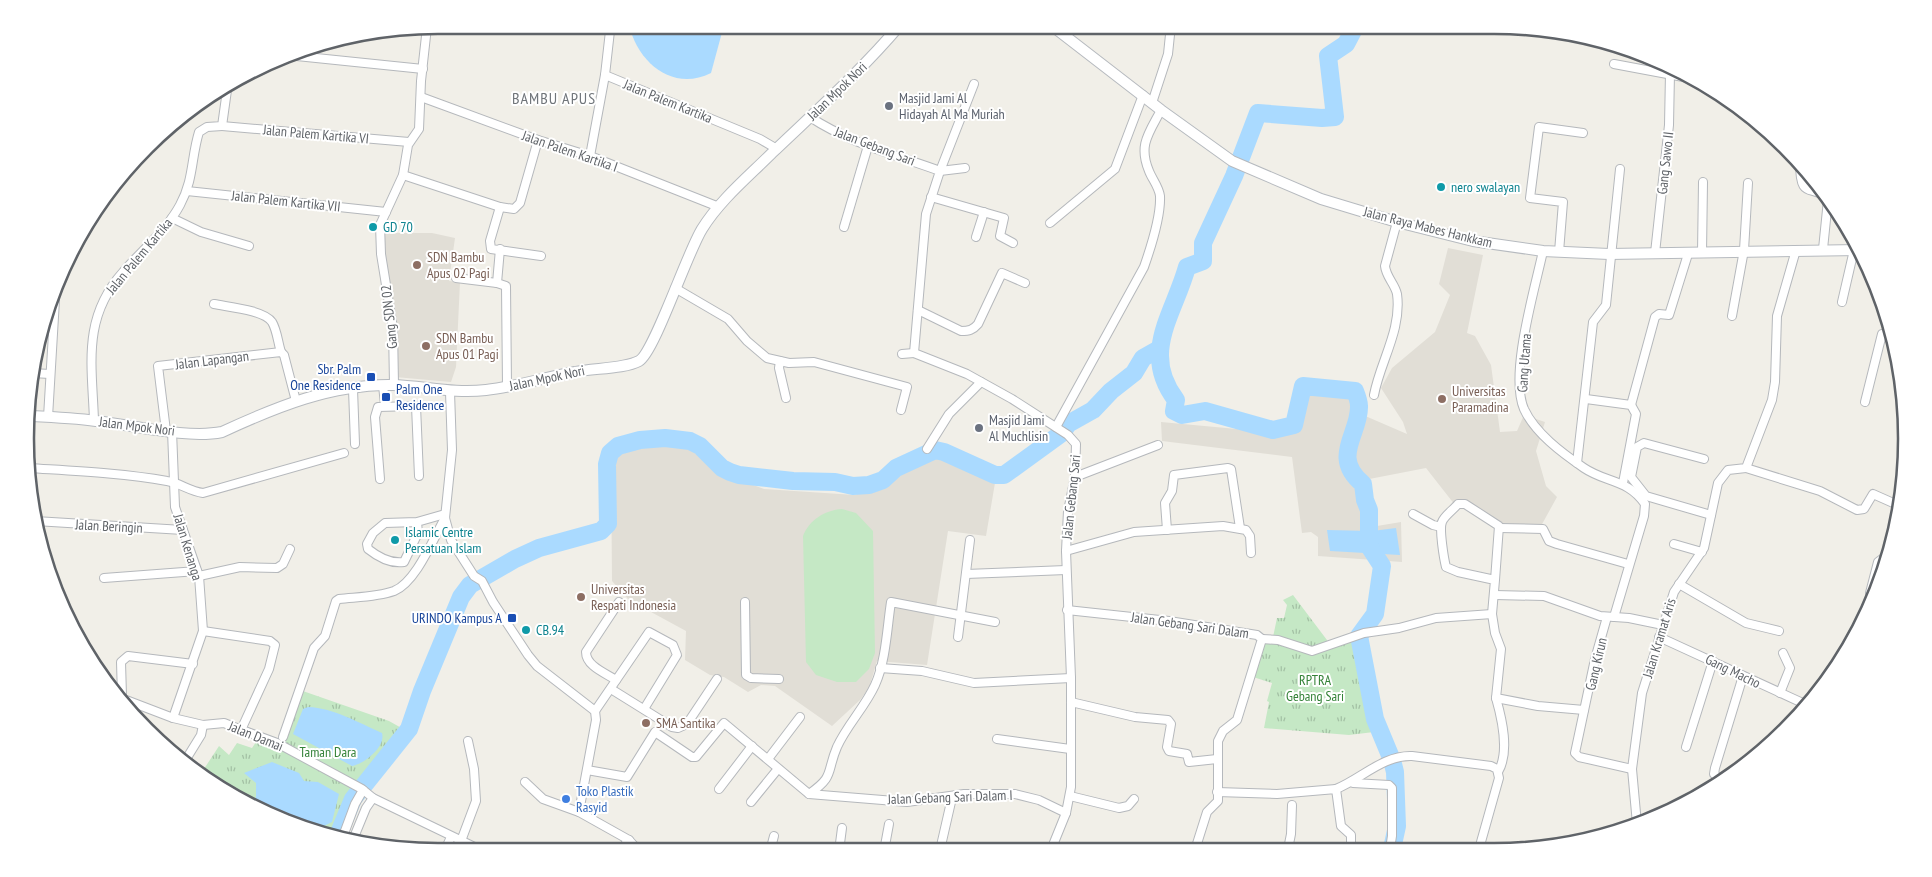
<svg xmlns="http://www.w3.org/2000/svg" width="1932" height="877" font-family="'PT Sans Narrow',sans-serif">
<defs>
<pattern id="grass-tufts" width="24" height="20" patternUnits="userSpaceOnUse" patternTransform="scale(1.25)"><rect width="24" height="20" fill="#c5e8c5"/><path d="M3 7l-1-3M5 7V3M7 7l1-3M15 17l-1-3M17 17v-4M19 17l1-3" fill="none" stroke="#a3c0a4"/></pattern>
</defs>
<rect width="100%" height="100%" fill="#f1efe8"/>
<g fill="#e1ded6">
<polygon points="382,233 432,233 455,238 449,281 460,282 456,367 451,382 395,377 381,248"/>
<polygon points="1448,248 1483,255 1467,333 1475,336 1491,365 1500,432 1517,431 1524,415 1545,422 1536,451 1546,486 1557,497 1541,526 1498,524 1463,501 1455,505 1426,468 1359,481 1365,528 1401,522 1402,562 1318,556 1318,537 1311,532 1302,533 1292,457 1162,441 1161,422 1290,434 1295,385 1354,392 1353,406 1363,415 1407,434 1403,422 1381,388 1392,368 1435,332 1450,295 1439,284"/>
<polygon points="661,442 693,446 724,474 764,489 855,495 889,482 913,464 931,455 996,477 986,536 948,531 927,665 877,661 869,688 860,700 832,726 775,686 761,685 748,692 724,677 710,675 685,660 686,631 629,600 612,581 611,461 614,454 626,447"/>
</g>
<g fill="url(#grass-tufts)">
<polygon points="1293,595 1333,648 1357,640 1374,732 1349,735 1264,728 1269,702 1267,701 1272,683 1253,677 1265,640 1273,637 1277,618 1284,618 1287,605 1283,600"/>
<polygon points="300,690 389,721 405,730 353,794 336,837 281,821 202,772 219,746 229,755 237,743 252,748 258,739 280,748"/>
</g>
<path fill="#c5e8c5" d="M842 509 856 513 873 531 875 653 869 669 856 682H837L816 675 806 662 803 536C809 520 825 510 842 509Z"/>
<g fill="#aadaff">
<path d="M629 25H724L711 73C673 92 638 63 629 25Z"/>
<polygon points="1396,528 1400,555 1330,551 1327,530 1372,531"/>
<path d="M308 707C334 708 359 723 382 733 386 747 364 764 352 766L293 734 303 709Z"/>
<polygon points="272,762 299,773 304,781 318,782 339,794 332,822 322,827 322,833 281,821 252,803 256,797 256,783 244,773"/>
</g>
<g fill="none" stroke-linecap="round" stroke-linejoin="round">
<g stroke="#aadaff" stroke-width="18">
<path d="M1356 25 1346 44 1328 56 1335 117 1322 118 1258 113 1234 176 1203 243V261L1187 267C1174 314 1140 353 1176 400L1174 411 1182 415 1205 411 1273 430 1294 425 1303 386 1355 391C1357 396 1359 401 1359 406 1360 434 1330 457 1363 484L1365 500 1369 510V546L1382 566 1375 614 1359 636 1375 719 1392 760 1395 772 1397 826 1392 849"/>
<polyline points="1064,430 1068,424 1093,410 1111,391 1134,373 1143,358 1159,349"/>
<polyline points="337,838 353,799 409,729 422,691 461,597 470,585 515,559 539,548 601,531 608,524 607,464 610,453 618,446 640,440 665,438 690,441 700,446 722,468 730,472 739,475 793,481 835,482 853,486 869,485 883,480 896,468 935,450 944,452 995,475 1004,475 1062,433"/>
</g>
<defs>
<g id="street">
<polyline points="609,25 610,31 605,75 760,139 777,149"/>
<polyline points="1297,25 1305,28"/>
<polyline points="287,55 423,69"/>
<polyline points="1614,64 1694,79"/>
<polyline points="421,97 538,140 590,156 719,207"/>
<polyline points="1152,103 1168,54 1171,25"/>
<path d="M810 117C849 143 896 155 940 171L926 214 914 353 967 374 1012 399 1068 435 1076 444 1075 477 1068 511 1066 551 1071 678V787L1066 813 1051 850"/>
<polyline points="222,126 409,142"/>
<polyline points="590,156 605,75"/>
<path d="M1800 163C1800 203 1813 182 1828 200L1823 249"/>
<polyline points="965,168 940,171 974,84"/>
<polyline points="403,175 500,207 514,209 520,203 538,140"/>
<polyline points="187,191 386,212"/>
<polyline points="931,197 1004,218 1000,236 1013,243"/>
<polyline points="500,207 490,241 491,249 541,256"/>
<polyline points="172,218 201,232 249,246"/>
<polyline points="1050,223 1115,169 1143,95"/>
<polyline points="844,227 868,146"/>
<polyline points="976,237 984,212"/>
<polyline points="500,249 497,283 506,286 507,386"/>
<path d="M1543 251C1535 289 1509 374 1524 409 1535 433 1562 453 1584 468 1606 483 1628 479 1645 504L1644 516 1614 617"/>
<polyline points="1559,252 1563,202 1530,198 1539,127 1583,133"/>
<polyline points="1655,253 1669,125 1670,73"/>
<polyline points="1702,253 1703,182"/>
<polyline points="456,278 497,283"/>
<polyline points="675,288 728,319 747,341 767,358 789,363 814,362 907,387 901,410"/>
<polyline points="1842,302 1854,250"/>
<path d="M214 304C228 307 264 310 272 322 277 330 278 343 281 352"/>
<path d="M918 310 961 331C969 331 973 330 978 324L1002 273 1025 283"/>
<polyline points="1732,316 1744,250 1748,183"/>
<polyline points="902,354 914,353"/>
<polyline points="780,361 779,368 786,398"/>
<polyline points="32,373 50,374"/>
<polyline points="383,385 385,405"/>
<polyline points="394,385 393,328 381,254 380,225 403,175 408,145 419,129 421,81 427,27"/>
<polyline points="353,389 355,444"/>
<polyline points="450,392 452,450 445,518 451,540 474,576 482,581 493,602 528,655 537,666 595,711 596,720 579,812 629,840 639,851"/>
<path d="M1374 395C1380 362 1402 330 1397 294 1395 284 1386 277 1385 266L1397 222"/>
<polyline points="1586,399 1631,405 1636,414 1623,483"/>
<polyline points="1865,402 1882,334 1892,334"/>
<polyline points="1631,405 1655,317 1659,314 1669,315 1688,254"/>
<polyline points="48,417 55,300"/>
<path d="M94 420C92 364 82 318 123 272 142 250 166 231 180 205 194 179 191 158 199 132L207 127 222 126 228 83"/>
<path d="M1056 427 1144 267C1151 247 1161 217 1160 196 1159 187 1152 179 1149 171 1138 145 1149 133 1161 110"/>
<polyline points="166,431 158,366 281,352 284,355 296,401"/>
<polyline points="172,431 175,507 199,576 203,631 173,718"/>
<polyline points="927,449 949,414 981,382"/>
<polyline points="1704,459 1644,443 1637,447 1631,477 1646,496 1711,515"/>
<polyline points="1577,463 1593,322 1606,305 1620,169"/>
<path d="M29 468C75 471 122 473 167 481 180 483 189 491 203 493L344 453"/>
<polyline points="1746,468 1820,491 1857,510 1864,509 1873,494 1900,506"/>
<polyline points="1075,477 1158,445"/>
<polyline points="380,479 375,417 378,407 416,406 419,476"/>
<polyline points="1413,514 1433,525 1441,527"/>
<polyline points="35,521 183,530"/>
<path d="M417 522 418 533 404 562C391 564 378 557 368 549L367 544 373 533 385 523 417 522 445 514"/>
<polyline points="1499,528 1543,529 1549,541 1557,544 1628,564"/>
<polyline points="1167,530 1165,503 1172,491 1174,475 1228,468 1231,469 1240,528"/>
<polyline points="1674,544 1702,552"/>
<polyline points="1066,551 1134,532 1223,526 1246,530 1250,536 1251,553"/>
<polyline points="966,574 1066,570"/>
<polyline points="199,576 240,567 277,568 283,564 290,549"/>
<polyline points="104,578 197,571"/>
<path d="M1495 580 1499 526 1465 504H1458C1453 510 1444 516 1442 522 1439 529 1444 559 1446 567L1458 572 1495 580 1492 614 1495 633 1501 649 1496 698 1538 706 1584 710"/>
<polyline points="1679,584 1746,623 1779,631"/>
<polyline points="1495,595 1544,596 1600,616 1629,618 1663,625"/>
<polyline points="1875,597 1870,593 1878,562 1882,559 1887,560"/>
<polyline points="745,602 746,675 751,678 779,679"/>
<polyline points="1067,610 1169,621 1257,635 1262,639 1237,720 1223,731 1218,741 1218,801 1207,812 1195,850"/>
<polyline points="1607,617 1595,659 1575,753 1579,757 1632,769"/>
<polyline points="203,631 270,641 275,645 269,669 241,730"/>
<polyline points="958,637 970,540"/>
<polyline points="1659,637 1807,705"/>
<polyline points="1262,639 1278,640 1312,651 1364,633 1399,628 1436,618 1492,614"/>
<polyline points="880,668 922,671 974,683 1071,678"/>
<path d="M616 680C605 673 586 666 586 652L619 602"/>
<polyline points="611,689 672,727 678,728 687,724 717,679"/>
<polyline points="1780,693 1790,668 1783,653"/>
<polyline points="122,696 121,662 128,656 193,664"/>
<path d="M1496 698C1502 719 1510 752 1498 772"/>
<polyline points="126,700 173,718 203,725 224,723 234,727 277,743 362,789 373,798 485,852"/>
<polyline points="1071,702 1135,717 1168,720 1171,724 1167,747 1169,751 1187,754 1189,762 1217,759"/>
<polyline points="595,711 649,632 673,645 677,655 644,709"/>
<path d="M283 737 314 648 325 636 336 601 339 599C357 597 377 597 394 591 416 582 433 539 445 518"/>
<polyline points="997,739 1070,749"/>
<polyline points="1686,747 1713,661"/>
<polyline points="768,759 800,717"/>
<polyline points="185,761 201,735 203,725"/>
<polyline points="587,770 627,777 655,732 692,757 696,757 724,723 809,794 907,802 964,794 1015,794 1039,800 1066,813"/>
<polyline points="1721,780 1714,774 1715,768 1743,676"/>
<polyline points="525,782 543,799 579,812"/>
<polyline points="1353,783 1389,785 1392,788 1392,836 1390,849"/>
<polyline points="719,789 752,746"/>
<path d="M1336 789C1361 779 1383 755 1412 756L1491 766 1497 769 1499 778 1479 849"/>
<polyline points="1217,792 1277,794 1336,789 1341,826 1351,835 1351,849"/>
<path d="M809 794C835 776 826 773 837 747 847 725 865 707 875 685 886 661 887 628 891 602L995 622"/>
<polyline points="1070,796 1119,808 1128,806 1134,799"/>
<polyline points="751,802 777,770"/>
<polyline points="1637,824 1632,769 1642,693 1674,592 1704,548 1718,483 1728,470 1746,468 1772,400 1775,382 1777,316 1796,250"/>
<polyline points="342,839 355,804 363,790"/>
<polyline points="461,841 476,801 474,769 468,741"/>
<polyline points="352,842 366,808 373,798"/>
<polyline points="1288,849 1291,834 1292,805"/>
<polyline points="940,850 951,802 956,795"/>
<polyline points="619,851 629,840"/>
<polyline points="770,851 774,836"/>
<polyline points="839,851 842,828"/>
<polyline points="884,851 889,824"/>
<polyline points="444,852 451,837"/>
</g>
<g id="secondary">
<polyline points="1051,25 1161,110 1232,161 1321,199 1397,222 1473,241 1543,251 1609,254 1859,250"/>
<path d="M31 416C53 417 75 418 96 421 133 425 187 439 222 432 276 407 332 384 392 385 424 386 454 394 486 390 516 387 546 377 575 372 593 368 624 369 639 361 654 353 687 253 702 229 720 200 748 177 772 153 816 111 861 71 900 25"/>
</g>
</defs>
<use href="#street" stroke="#b5b8bc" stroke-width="10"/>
<use href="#secondary" stroke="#b6babf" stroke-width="12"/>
<use href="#street" stroke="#fff" stroke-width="8"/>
<use href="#secondary" stroke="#fff" stroke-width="10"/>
</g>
<g fill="#6b7280" stroke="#fff" stroke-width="2">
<circle cx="889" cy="106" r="5"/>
<circle cx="979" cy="428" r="5"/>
</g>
<g fill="#0f9aa8" stroke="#fff" stroke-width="2">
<circle cx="1441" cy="187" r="5"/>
<circle cx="373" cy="227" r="5"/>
<circle cx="395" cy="540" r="5"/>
<circle cx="526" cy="630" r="5"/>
</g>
<g fill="#8d6e63" stroke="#fff" stroke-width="2">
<circle cx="417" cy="265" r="5"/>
<circle cx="426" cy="346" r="5"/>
<circle cx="1442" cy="399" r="5"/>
<circle cx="581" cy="597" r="5"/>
<circle cx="646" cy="723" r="5"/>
</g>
<g fill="#1a4fb4" stroke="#fff" stroke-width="2">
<rect x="366" y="372" width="10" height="10" rx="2.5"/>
<rect x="381" y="392" width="10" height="10" rx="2.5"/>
<rect x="507" y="613" width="10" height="10" rx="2.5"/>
</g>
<circle fill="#3f7fe0" stroke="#fff" stroke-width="2" cx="566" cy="799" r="5"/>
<g text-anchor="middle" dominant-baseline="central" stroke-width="4" stroke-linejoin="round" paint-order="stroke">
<g font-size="14" fill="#5f6368" stroke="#fff">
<text transform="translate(837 91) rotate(-44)">Jalan Mpok Nori</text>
<text transform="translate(668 101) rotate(22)">Jalan Palem Kartika</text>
<text transform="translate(316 134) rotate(5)">Jalan Palem Kartika VI</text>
<text transform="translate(875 146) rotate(21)">Jalan Gebang Sari</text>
<text transform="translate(570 151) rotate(19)">Jalan Palem Kartika I</text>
<text transform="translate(1665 163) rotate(-84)">Gang Sawo II</text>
<text transform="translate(286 201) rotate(6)">Jalan Palem Kartika VII</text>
<text transform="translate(1428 227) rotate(14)">Jalan Raya Mabes Hankkam</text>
<text transform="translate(139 256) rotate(-50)">Jalan Palem Kartika</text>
<text transform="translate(389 317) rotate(-96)">Gang SDN 02</text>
<text transform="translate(212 360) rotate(-7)">Jalan Lapangan</text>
<text transform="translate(1524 363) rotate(-86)">Gang Utama</text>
<text transform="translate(547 378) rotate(-12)">Jalan Mpok Nori</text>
<text transform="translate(137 426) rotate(7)">Jalan Mpok Nori</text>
<text transform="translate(1071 497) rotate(-84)">Jalan Gebang Sari</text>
<text transform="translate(109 526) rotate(3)">Jalan Beringin</text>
<text transform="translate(188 547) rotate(73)">Jalan Kenanga</text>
<text transform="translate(1190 625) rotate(8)">Jalan Gebang Sari Dalam</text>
<text transform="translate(1659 638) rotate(-73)">Jalan Kramat Aris</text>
<text transform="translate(1596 664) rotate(-77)">Gang Kirun</text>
<text transform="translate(1733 671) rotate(26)">Gang Macho</text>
<text transform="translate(256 736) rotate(22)">Jalan Damai</text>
<text transform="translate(950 797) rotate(-2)">Jalan Gebang Sari Dalam I</text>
</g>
<g font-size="14" fill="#5b616d" stroke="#fff" text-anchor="start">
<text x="899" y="98">Masjid Jami Al<tspan x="899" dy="16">Hidayah Al Ma Muriah</tspan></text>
<text x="989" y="420">Masjid Jami<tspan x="989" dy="16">Al Muchlisin</tspan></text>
</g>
<g font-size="14" fill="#0d838f" stroke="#fff" text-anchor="start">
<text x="1451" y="187">nero swalayan</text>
<text x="383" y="227">GD 70</text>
<text x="405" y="532">Islamic Centre<tspan x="405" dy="16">Persatuan Islam</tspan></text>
<text x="536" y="630">CB.94</text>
</g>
<g font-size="14" fill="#785e54" stroke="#fff" text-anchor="start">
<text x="427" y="257">SDN Bambu<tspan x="427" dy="16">Apus 02 Pagi</tspan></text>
<text x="436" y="338">SDN Bambu<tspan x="436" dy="16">Apus 01 Pagi</tspan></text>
<text x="1452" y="391">Universitas<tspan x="1452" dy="16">Paramadina</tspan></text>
<text x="591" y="589">Universitas<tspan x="591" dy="16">Respati Indonesia</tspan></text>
<text x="656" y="723">SMA Santika</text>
</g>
<g font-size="14" fill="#164399" stroke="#fff" text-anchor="end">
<text x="361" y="369">Sbr. Palm<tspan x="361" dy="16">One Residence</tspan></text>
<text x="396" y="389" text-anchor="start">Palm One<tspan x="396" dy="16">Residence</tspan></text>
<text x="502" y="618">URINDO Kampus A</text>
</g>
<g font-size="14" fill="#348238" stroke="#fff">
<text x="1315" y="680">RPTRA<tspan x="1315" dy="16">Gebang Sari</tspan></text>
<text x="328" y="752">Taman Dara</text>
</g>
<g font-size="14" fill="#366cbe" stroke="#fff" text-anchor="start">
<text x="576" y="791">Toko Plastik<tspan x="576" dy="16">Rasyid</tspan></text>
</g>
<g font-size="16" letter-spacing="1" fill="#70757a" stroke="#fff">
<text x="554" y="98">BAMBU APUS</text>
</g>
</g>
<path d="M0 0H1932V877H0ZM438 34H1494A404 404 0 0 1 1898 438V439A404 404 0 0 1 1494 843H438A404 404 0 0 1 34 439V438A404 404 0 0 1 438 34Z" fill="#fff" fill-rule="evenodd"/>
<path fill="none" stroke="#5f6368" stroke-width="2.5" d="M438 34H1494A404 404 0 0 1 1898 438V439A404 404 0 0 1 1494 843H438A404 404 0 0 1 34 439V438A404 404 0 0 1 438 34Z"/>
</svg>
